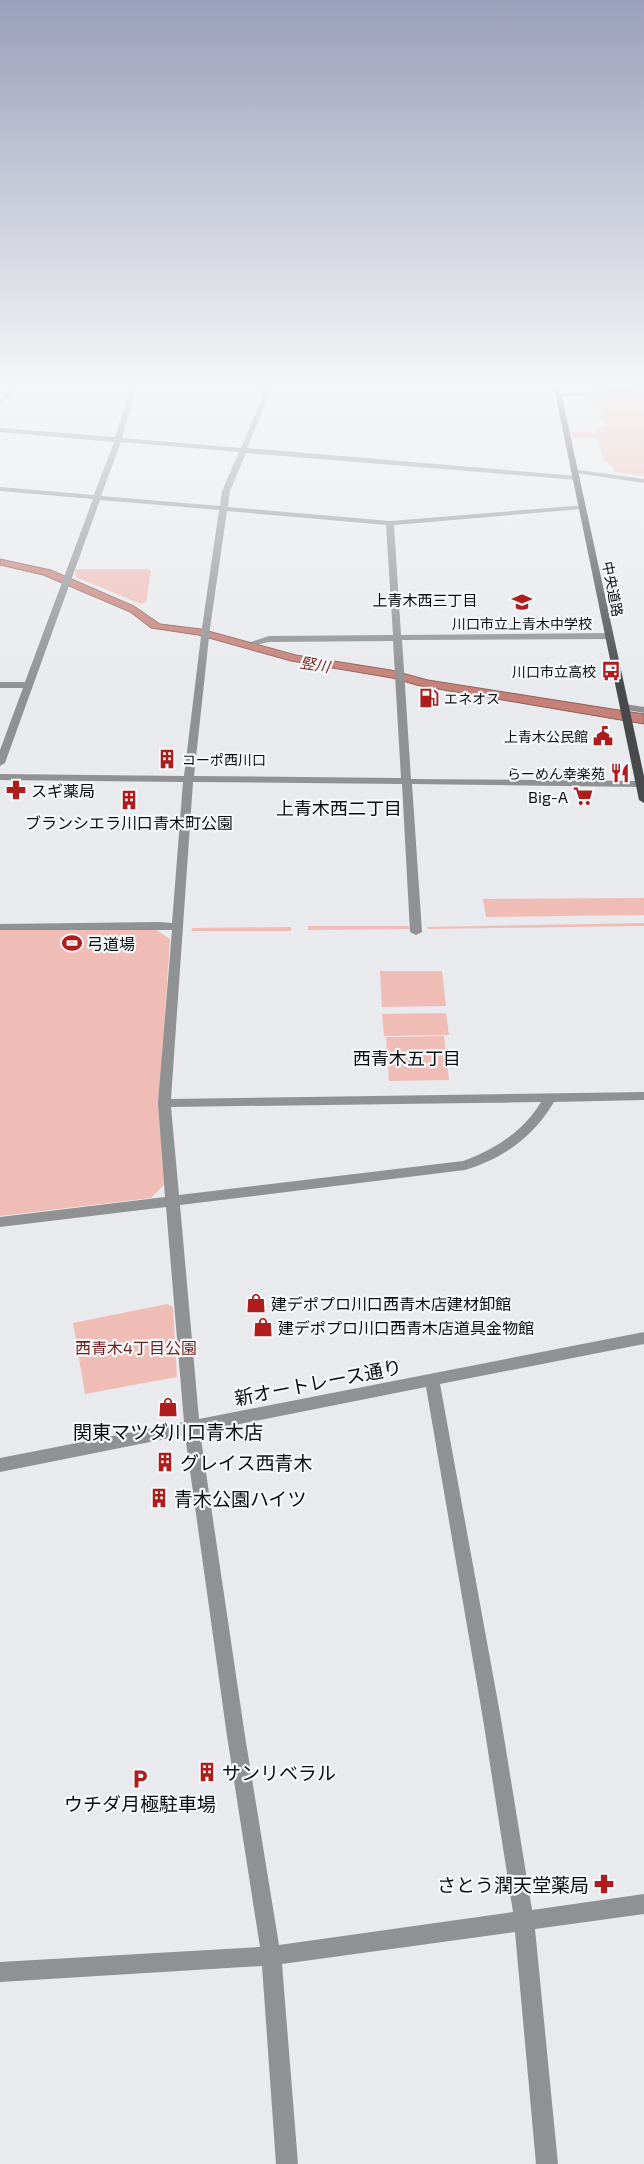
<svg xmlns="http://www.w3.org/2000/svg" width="644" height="2164" font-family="'Exo 2','Noto Sans JP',sans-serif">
<rect width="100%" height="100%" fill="#e8eaed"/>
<g fill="#f0bdb6">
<polygon points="644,393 644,476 615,472 613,467 604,460 597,438 573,438 571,432 596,432 596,429 606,426 599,412 602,410 601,408 595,408 584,395"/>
<polygon points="81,569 148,569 151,571 146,602 141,604 76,577 75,570"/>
<polygon points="644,898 644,915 486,917 483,899"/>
<polygon points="644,923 644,926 428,929 427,927"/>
<polygon points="308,926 408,926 410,929 308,930"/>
<polygon points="291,927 291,931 191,931 193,928"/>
<polygon points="153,928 170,939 159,1105 164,1185 151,1198 0,1216 0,930"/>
<polygon points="380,971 442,971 446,1006 382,1007"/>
<polygon points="446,1013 449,1035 384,1036 382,1014"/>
<polygon points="444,1036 449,1080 389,1081 386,1037"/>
<polygon points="167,1304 173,1307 177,1377 85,1394 73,1323"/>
</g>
<polygon fill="#c58077" stroke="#8e5e58" points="0,559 51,570 134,606 160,624 201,629 296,655 391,670 428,680 644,714 644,724 420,686 392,678 291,661 198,635 151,628 130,612 43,575 0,565"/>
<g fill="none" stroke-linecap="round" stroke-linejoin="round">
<g fill="#909192" fill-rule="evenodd">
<polygon points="14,383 21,383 0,405 0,399"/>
<path d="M132 383H138L122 438 241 448 262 398 261 383H267L268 398 247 448 577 476 581 478 577 480 246 453 230 491 228 507 390 521 585 505 586 507 582 509 394 525 401 635 609 633 613 636 609 639 402 640 411 779 640 781 644 782V785L640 787 412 784 422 932 416 935 410 932 402 784 193 782 171 1099 644 1092V1100L554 1102C534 1136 503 1159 465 1170L180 1205 199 1419 644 1332V1344L440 1384 501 1719 532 1910 644 1894V1914L535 1929 558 2164H536L515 1932 282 1964 298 2164H276L262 1966 0 1982V1962L260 1947 227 1736 185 1435 0 1472V1458L184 1422 166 1207 0 1227V1217L165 1197 158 1103 172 930H0V924L159 922 172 923 183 782 0 780V774L184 776 202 628 219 510 100 500 5 763 0 766V750L23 688H0V682H25L93 499 0 491V487L94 495 114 442 0 432V428L115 437ZM121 442 239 452 222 491 220 506 101 496ZM227 511 386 525 393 635 269 636 251 642 255 645 269 642 393 641 401 778 194 776 210 628ZM541 1102C524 1131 495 1149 463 1161L179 1195 171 1107ZM426 1387 483 1719 513 1912 279 1945 245 1736 200 1432Z"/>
<polygon points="644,389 644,393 559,397 556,395 559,393"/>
<polygon points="572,469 644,479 644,483 575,473 571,471"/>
<polygon points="625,704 644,707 644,713 622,709 622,705"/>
</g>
<polygon fill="#48494b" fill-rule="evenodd" points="553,383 559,383 644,776 644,803 639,800"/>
</g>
<linearGradient id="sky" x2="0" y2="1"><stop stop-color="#9a9fbb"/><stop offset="0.56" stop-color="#f5f6f7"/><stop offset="1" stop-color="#f5f6f7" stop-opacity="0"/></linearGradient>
<rect width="644" height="686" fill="url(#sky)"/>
<defs>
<symbol id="school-bare" viewBox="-9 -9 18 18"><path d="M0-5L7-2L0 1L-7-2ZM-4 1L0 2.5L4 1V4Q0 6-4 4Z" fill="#ae1c1c" stroke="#f5f8fa" stroke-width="2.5" paint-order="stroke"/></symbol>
<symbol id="bus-bare" viewBox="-9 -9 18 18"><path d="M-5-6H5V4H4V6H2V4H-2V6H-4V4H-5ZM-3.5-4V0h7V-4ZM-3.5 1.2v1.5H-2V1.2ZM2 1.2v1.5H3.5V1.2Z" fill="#ae1c1c" stroke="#f5f8fa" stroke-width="2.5" paint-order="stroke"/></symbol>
<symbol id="fuel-bare" viewBox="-9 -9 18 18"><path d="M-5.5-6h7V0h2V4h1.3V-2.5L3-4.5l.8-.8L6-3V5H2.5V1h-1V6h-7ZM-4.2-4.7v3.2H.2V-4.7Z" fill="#ae1c1c" stroke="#f5f8fa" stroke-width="2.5" paint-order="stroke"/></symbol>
<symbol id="civic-bare" viewBox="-9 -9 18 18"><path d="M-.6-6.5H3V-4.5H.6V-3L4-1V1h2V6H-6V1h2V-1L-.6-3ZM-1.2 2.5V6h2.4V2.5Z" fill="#ae1c1c" stroke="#f5f8fa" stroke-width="2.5" paint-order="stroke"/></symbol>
<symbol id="building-bare" viewBox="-9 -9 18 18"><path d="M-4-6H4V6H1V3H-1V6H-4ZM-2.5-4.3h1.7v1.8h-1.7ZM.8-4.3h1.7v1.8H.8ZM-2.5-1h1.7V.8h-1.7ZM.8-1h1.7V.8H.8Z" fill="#ae1c1c" stroke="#f5f8fa" stroke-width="2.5" paint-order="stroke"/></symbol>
<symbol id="restaurant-bare" viewBox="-9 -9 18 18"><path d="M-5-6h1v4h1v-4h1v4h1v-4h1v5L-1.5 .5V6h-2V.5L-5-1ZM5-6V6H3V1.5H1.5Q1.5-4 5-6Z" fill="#ae1c1c" stroke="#f5f8fa" stroke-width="2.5" paint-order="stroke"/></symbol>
<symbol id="pharmacy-bare" viewBox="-9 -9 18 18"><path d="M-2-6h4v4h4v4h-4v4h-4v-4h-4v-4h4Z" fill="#ae1c1c" stroke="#f5f8fa" stroke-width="2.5" paint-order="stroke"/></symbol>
<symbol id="supermarket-bare" viewBox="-9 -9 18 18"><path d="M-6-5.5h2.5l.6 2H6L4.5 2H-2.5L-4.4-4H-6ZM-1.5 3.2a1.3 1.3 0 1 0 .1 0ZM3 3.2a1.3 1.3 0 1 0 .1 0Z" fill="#ae1c1c" stroke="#f5f8fa" stroke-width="2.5" paint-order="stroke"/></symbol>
<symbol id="stadium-bare" viewBox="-9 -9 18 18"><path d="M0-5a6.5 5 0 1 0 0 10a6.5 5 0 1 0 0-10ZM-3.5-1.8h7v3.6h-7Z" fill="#ae1c1c" stroke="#f5f8fa" stroke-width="2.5" paint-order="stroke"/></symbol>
<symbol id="shop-bare" viewBox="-9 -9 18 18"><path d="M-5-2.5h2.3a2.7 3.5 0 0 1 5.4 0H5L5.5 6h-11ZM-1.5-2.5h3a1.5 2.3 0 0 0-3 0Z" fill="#ae1c1c" stroke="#f5f8fa" stroke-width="2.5" paint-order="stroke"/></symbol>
<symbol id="parking-bare" viewBox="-9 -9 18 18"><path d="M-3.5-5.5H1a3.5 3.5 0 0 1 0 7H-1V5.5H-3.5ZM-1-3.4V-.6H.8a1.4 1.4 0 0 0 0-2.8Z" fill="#ae1c1c" stroke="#f5f8fa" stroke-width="2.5" paint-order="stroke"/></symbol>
</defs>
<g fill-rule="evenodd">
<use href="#school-bare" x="508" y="588" width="28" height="28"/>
<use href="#bus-bare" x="597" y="657" width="28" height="28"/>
<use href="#fuel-bare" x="415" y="684" width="28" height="28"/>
<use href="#civic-bare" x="589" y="722" width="28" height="28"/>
<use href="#building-bare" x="153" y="745" width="28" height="28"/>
<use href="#restaurant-bare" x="606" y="759" width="28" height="28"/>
<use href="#pharmacy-bare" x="2" y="776" width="28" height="28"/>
<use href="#supermarket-bare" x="569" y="782" width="28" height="28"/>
<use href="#building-bare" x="115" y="786" width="28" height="28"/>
<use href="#stadium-bare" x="58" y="929" width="28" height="28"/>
<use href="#shop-bare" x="242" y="1289" width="28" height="28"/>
<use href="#shop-bare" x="249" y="1313" width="28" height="28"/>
<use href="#shop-bare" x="154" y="1393" width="28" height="28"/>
<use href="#building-bare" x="151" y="1448" width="28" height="28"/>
<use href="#building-bare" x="145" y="1484" width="28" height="28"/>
<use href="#building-bare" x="193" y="1758" width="28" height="28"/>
<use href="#parking-bare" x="126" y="1765" width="28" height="28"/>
<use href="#pharmacy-bare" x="590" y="1870" width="28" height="28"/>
</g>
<g text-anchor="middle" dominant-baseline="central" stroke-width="4.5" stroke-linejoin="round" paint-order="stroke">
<g font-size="14" fill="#0d0e0f" stroke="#f5f8fa">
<text transform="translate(613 589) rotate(79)">中央道路</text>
</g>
<g font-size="14" fill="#0d0e0f" stroke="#f5f8fa" text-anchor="end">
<text x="522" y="623" text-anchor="middle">川口市立上青木中学校</text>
<text x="596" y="671">川口市立高校</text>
<text x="444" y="698" text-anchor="start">エネオス</text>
<text x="588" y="736">上青木公民館</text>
<text x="182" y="759" text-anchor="start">コーポ西川口</text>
<text x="605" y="773">らーめん幸楽苑</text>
</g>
<g font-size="15" fill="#0d0e0f" stroke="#f5f8fa">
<text x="425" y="600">上青木西三丁目</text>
</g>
<g font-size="15" font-style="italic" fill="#7f2b25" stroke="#f5f8fa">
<text transform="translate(315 664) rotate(9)">竪川</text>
</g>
<g font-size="16" fill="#0d0e0f" stroke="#f5f8fa" text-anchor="start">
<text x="31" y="790">スギ薬局</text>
<text x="568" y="796" text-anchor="end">Big-A</text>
<text x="129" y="822" text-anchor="middle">ブランシエラ川口青木町公園</text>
<text x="87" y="943">弓道場</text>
<text x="271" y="1303">建デポプロ川口西青木店建材卸館</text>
<text x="278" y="1327">建デポプロ川口西青木店道具金物館</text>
</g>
<g font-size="16" fill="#721f1a" stroke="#f5f8fa">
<text x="136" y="1347">西青木4丁目公園</text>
</g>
<g font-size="18" fill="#0d0e0f" stroke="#f5f8fa">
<text x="339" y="808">上青木西二丁目</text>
<text x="407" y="1058">西青木五丁目</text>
</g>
<g font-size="19" fill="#0d0e0f" stroke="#f5f8fa">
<text transform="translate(318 1382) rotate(-11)">新オートレース通り</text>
</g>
<g font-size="19" fill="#0d0e0f" stroke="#f5f8fa" text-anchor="start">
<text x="168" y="1431" text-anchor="middle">関東マツダ川口青木店</text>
<text x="180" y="1462">グレイス西青木</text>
<text x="174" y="1498">青木公園ハイツ</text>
<text x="222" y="1772">サンリベラル</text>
<text x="140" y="1803" text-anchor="middle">ウチダ月極駐車場</text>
<text x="589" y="1884" text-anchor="end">さとう潤天堂薬局</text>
</g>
</g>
</svg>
